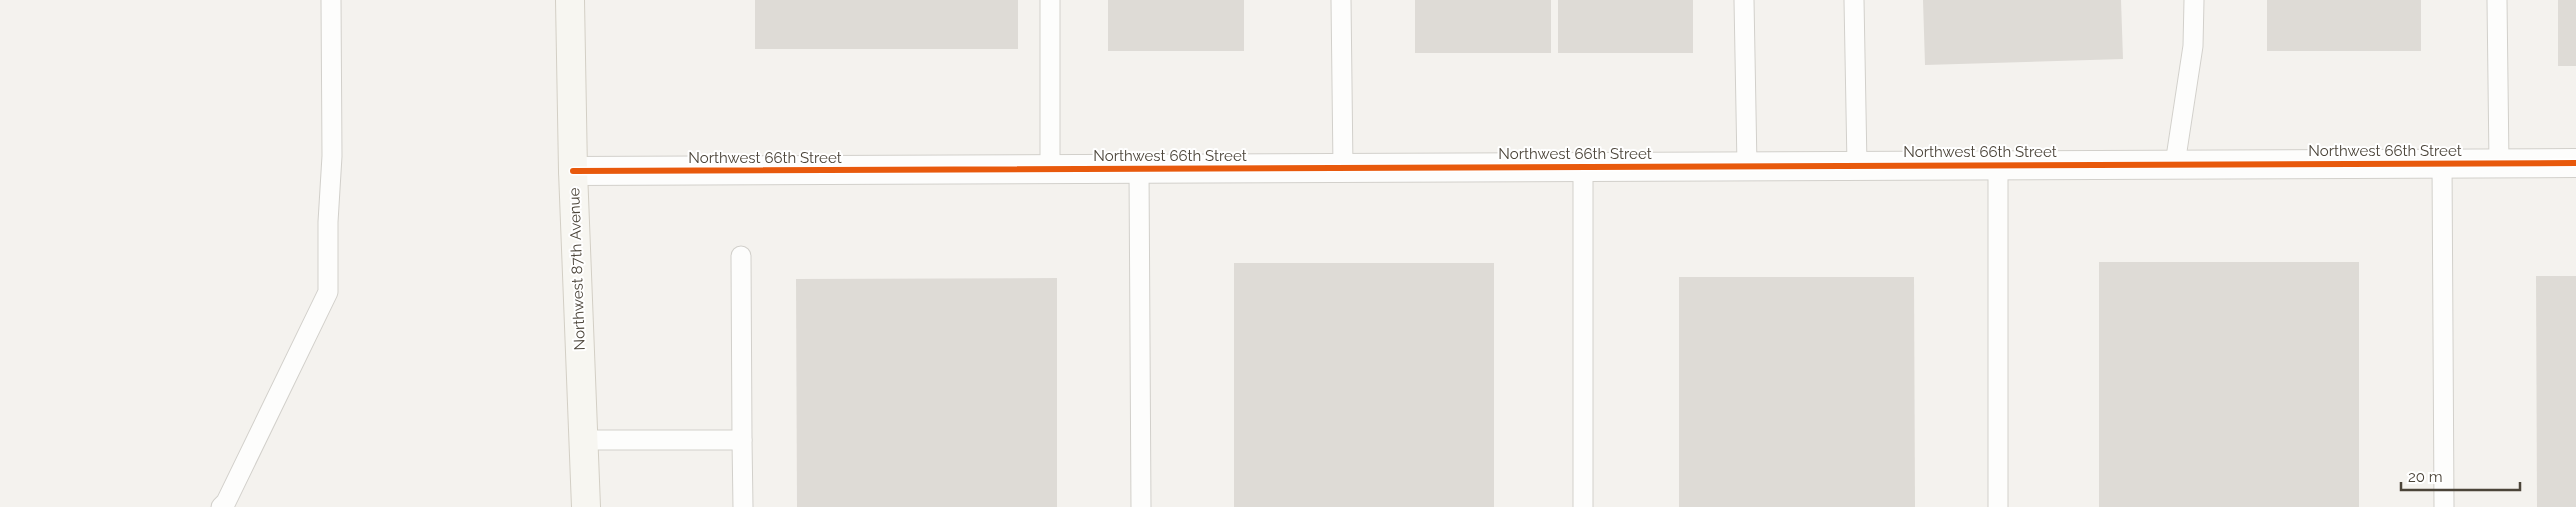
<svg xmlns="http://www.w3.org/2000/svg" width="2576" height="507" font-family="Raleway,sans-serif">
<rect width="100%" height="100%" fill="#f4f2ee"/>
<g fill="#dedbd6">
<rect x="755" y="0" width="263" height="49"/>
<rect x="1108" y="0" width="136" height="51"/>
<rect x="1415" y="0" width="136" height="53"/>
<rect x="1558" y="0" width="135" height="53"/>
<polygon points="1923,0 2121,0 2123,59 1925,65"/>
<rect x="2267" y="0" width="154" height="51"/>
<rect x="2558" y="0" width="18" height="66"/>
<rect x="2099" y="262" width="260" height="245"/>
<rect x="1234" y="263" width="260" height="244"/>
<polygon points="2536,276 2576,276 2576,507 2537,507"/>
<polygon points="1679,277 1914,277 1915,507 1679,507"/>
<polygon points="1057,278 1057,507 797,507 796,279"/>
</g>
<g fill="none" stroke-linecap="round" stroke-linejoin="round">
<defs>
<g id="lane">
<polyline points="1050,0 1050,169"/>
<polyline points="1341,0 1343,168"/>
<polyline points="1744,0 1747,166"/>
<polyline points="1854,0 1857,165"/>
<polyline points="2497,0 2499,163"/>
<polyline points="2442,163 2444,507"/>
<polyline points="2175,164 2193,46 2194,0"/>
<polyline points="1998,165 1998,507"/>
<polyline points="1583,167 1583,507"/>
<polyline points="1139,169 1141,507"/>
<polyline points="584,440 742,440 741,256"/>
<polyline points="742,440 743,507"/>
<polyline points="221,507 226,502 328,292 328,222 332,156 331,0"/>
</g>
<polyline id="street" points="573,171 2576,163"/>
<polyline id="secondary" points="570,0 573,171 586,507"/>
</defs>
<use href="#lane" stroke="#d2d0cb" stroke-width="21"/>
<use href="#street" stroke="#d2d0cb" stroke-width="30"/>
<use href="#secondary" stroke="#d3cfc5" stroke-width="30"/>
<use href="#lane" stroke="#fdfdfc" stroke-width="19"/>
<use href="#street" stroke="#fdfdfc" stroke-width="28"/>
<use href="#secondary" stroke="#f7f6f1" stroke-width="28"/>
<defs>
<polyline id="cycleway" points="573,171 2576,163"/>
</defs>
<use href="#cycleway" stroke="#fff" stroke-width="9"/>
<use href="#cycleway" stroke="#e8590c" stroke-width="6"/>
</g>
<g text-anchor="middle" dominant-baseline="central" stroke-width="4" stroke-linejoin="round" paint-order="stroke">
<g font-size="15" fill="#4b4439" stroke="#fff">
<text x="2385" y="151">Northwest 66th Street</text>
<text x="1980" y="152">Northwest 66th Street</text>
<text x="1575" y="154">Northwest 66th Street</text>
<text x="1170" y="156">Northwest 66th Street</text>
<text x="765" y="158">Northwest 66th Street</text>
<text transform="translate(577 269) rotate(-92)">Northwest 87th Avenue</text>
</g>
</g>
<path d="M2401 482v8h119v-8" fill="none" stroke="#4b4439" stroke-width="2.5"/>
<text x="2408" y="482" font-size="15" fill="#4b4439" stroke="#ffffff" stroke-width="4" paint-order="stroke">20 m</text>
</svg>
